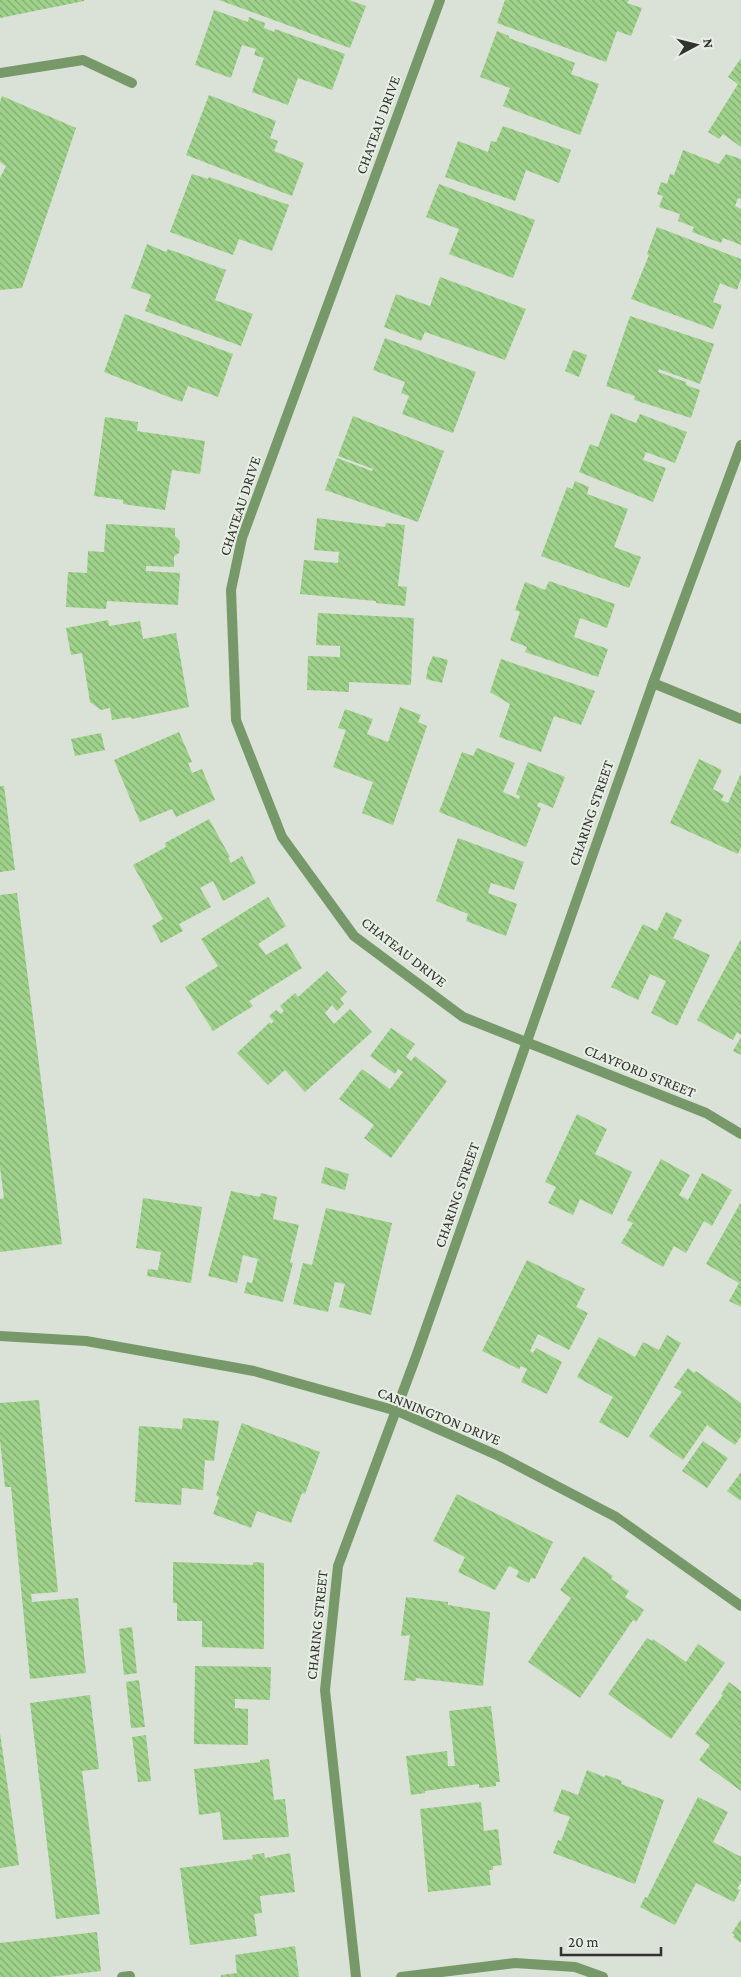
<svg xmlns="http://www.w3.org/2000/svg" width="741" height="1977" font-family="'Crimson Pro',serif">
<defs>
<pattern id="building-back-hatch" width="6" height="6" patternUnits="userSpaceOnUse" patternTransform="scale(1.25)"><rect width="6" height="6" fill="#9fd28b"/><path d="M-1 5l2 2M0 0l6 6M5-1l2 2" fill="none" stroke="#82ab72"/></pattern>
</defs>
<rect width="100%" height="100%" fill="#dae2d7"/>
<g fill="url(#building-back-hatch)">
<polygon points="0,0 84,0 84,1 0,18"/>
<polygon points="219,0 349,0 366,6 350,48"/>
<polygon points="505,0 629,0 627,3 642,8 631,36 617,31 606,62 497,23"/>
<polygon points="214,10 248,22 249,17 265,23 264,28 274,32 275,29 345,54 332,90 298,78 288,105 252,92 264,58 254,55 256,49 242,45 231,78 195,65"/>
<polygon points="497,31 509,36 509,38 575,63 571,74 599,84 580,135 503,106 510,88 480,77"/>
<polygon points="741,58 741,147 723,134 719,139 708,132 738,84 728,77"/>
<polygon points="209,95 276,121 270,138 278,141 274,151 304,163 292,196 186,155"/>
<polygon points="2,96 76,128 22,288 0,290 0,178 6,166 0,162 0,102"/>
<polygon points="503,126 571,150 559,183 526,170 515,201 445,177 458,141 488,152 491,141 496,142"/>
<polygon points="683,150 719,164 726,154 741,159 741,199 738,198 735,206 741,209 741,245 723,238 721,243 692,232 694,227 678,221 680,214 659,207 663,196 657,194 661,182 667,184 670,174 674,175"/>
<polygon points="192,174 208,179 209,177 289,205 272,251 239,239 233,255 170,232"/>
<polygon points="439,184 535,220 513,278 449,254 459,229 426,217"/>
<polygon points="657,227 741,259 741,279 737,290 720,283 713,302 722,305 713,329 631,299 649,255 647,254"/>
<polygon points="147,244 166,252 168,249 226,270 215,300 253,314 241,346 145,311 151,295 131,288"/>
<polygon points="440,277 526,309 505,360 425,332 421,341 384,327 396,294 430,306"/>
<polygon points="125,314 233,354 218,397 188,386 182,402 104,372"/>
<polygon points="630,316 714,344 700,384 659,369 658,372 686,382 686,385 700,390 691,418 634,400 635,396 606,386"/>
<polygon points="385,338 476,372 453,433 402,414 409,396 401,393 405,382 373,370"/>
<polygon points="573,350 587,355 579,377 565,371"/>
<polygon points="611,413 636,423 640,414 687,432 675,463 646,452 643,460 666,468 653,502 579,472 590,444 598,447"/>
<polygon points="353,416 444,451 418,522 325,490 337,458 372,471 373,469 338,456"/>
<polygon points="105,417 138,422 137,431 205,441 200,474 172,470 165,510 123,504 123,500 94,496"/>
<polygon points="575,481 589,487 587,494 628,509 614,547 641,557 629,588 541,556 567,487 572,489"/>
<polygon points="317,518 385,527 386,523 405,525 398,586 407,587 405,606 376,603 376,601 300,594 304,560 338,563 339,552 314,550"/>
<polygon points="106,524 175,528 175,536 180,541 179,553 174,556 174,567 146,566 146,571 180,573 178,605 107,601 106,609 66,607 68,572 87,573 88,551 104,552"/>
<polygon points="549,581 615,604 607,628 580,618 574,637 608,649 598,677 525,652 527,647 510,640 520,612 515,610 525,582 545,590"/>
<polygon points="318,613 414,618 411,685 349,682 349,692 307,690 308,656 340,657 340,646 316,645"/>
<polygon points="108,620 109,626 140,621 143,639 176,633 189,707 132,719 131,717 112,720 110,708 101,710 90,702 82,653 71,655 66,628"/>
<polygon points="433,656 448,660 442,683 426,679 428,667"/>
<polygon points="501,659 595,691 581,725 554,716 541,752 499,737 510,704 490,692"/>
<polygon points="400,707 421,715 418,722 427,726 393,825 362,813 373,782 333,767 346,730 338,728 345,709 373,719 367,734 388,742"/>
<polygon points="179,732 192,762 188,763 192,773 202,769 215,800 176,817 172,809 140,822 114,760"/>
<polygon points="101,733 105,750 75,756 71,739"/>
<polygon points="477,748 515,763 503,792 519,799 520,796 516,794 528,762 565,777 553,808 539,802 537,806 541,808 526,847 439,812 462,752 473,756"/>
<polygon points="699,759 722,770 713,789 724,795 721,800 728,803 741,773 741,847 738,854 670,823"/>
<polygon points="0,786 4,786 15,870 0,872"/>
<polygon points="209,819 230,857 228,858 231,863 242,856 256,883 223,901 213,881 200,888 211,907 179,924 183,931 161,943 152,926 163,919 133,865 166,847 165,843"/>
<polygon points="458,838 524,862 514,890 491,883 488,893 517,904 506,936 466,921 468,914 436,901"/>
<polygon points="17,893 62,1244 0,1252 0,1199 4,1198 0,1167 0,895"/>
<polygon points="268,897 286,926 258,944 266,955 287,943 302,968 249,1001 253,1006 213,1031 185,987 218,966 201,939"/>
<polygon points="666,912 682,920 673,938 710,955 677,1026 651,1013 666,981 650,974 638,1000 611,987 643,924 657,931"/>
<polygon points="741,939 741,1035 737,1032 733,1040 697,1020"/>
<polygon points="327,971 347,992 340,999 344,1004 337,1011 332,1005 325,1013 334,1024 350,1009 372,1032 305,1092 285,1070 268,1085 237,1053 270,1022 271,1024 274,1021 269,1016 276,1010 281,1014 284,1011 280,1006 295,993 298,997"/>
<polygon points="391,1028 415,1044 406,1057 411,1061 415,1056 447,1081 391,1158 364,1138 374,1125 339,1099 362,1069 390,1089 403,1072 398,1069 395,1074 370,1056"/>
<polygon points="741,1037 741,1055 733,1051"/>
<polygon points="577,1114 607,1129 595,1154 632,1172 612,1215 580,1199 573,1215 548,1203 556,1187 545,1182"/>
<polygon points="661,1159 690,1175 679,1195 688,1200 702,1173 732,1190 712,1226 704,1221 686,1253 674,1246 663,1267 621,1243 633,1223 627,1220"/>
<polygon points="325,1167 349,1174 345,1190 321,1183"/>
<polygon points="231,1191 260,1197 261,1193 277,1197 273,1219 299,1225 290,1262 293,1263 283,1302 244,1293 247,1282 252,1283 258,1259 243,1255 237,1283 208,1276"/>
<polygon points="143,1198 202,1207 191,1283 147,1276 148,1269 158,1270 161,1252 136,1248"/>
<polygon points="741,1202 741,1307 729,1301 739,1283 706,1264"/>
<polygon points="326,1208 392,1223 371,1315 339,1307 345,1284 335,1282 328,1312 293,1304 303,1263 312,1265"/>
<polygon points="527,1260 585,1289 576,1307 588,1313 569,1350 538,1334 530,1351 533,1353 536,1348 562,1362 547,1394 521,1382 527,1369 521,1366 519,1369 482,1351"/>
<polygon points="667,1335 681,1343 628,1438 599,1422 613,1397 577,1377 599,1337 635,1357 643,1342 659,1350"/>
<polygon points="688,1368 694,1373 696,1371 741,1403 741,1436 735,1445 707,1425 683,1460 649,1436 682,1392 674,1387"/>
<polygon points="39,1400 58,1592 31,1594 32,1602 78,1598 86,1673 30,1679 11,1487 5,1487 0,1440 0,1403"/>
<polygon points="183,1418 219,1421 214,1461 205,1460 203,1490 182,1488 181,1505 135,1502 139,1426 182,1429"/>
<polygon points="242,1423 320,1452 305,1494 302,1493 291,1523 257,1511 251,1528 213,1514 219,1497 216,1495"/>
<polygon points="703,1441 728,1458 707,1488 682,1471"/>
<polygon points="741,1472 741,1501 727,1491"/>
<polygon points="457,1494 553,1542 535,1579 531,1578 529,1583 516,1577 519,1571 509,1566 495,1590 458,1572 465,1557 433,1541"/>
<polygon points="584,1556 613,1576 611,1579 629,1591 625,1597 644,1610 636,1622 633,1620 580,1698 528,1662 571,1598 560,1590"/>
<polygon points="173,1562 253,1565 253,1562 264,1563 264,1649 202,1647 202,1621 177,1621 177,1603 173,1603"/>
<polygon points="406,1597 448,1602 448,1605 490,1612 483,1686 416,1678 416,1681 404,1680 410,1635 401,1636"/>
<polygon points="132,1627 137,1673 124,1675 119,1629"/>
<polygon points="647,1638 652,1641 653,1639 686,1662 698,1644 725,1663 671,1739 608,1694"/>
<polygon points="195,1666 271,1667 270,1700 235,1699 235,1708 248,1709 248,1745 194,1744"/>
<polygon points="139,1680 145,1727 131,1728 126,1682"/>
<polygon points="729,1682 741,1691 741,1791 699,1760 710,1745 695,1734 723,1695 721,1694"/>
<polygon points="90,1695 99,1769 82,1771 100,1914 56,1919 30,1703"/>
<polygon points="491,1706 500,1782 496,1782 496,1786 479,1788 479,1784 425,1791 425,1793 411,1795 406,1756 447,1751 448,1766 455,1766 449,1711"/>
<polygon points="0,1733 19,1865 0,1868"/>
<polygon points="146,1735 151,1781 138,1782 132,1737"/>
<polygon points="269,1759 274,1800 285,1799 289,1837 223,1840 220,1812 199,1815 194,1769 260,1762 260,1760"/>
<polygon points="587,1770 604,1777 606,1775 622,1781 621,1784 664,1800 635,1884 553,1853 558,1840 561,1841 570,1817 553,1811 562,1789 578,1795"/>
<polygon points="698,1797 728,1812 713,1842 741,1857 741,1882 737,1889 740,1890 734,1902 696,1883 675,1925 640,1907 645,1897 647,1898"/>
<polygon points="481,1802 484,1831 498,1829 502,1865 493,1866 493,1870 489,1870 491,1885 428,1892 420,1809"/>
<polygon points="264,1853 265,1858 290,1853 295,1892 260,1896 262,1913 254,1914 257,1936 190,1945 180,1868 253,1859 252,1855"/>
<polygon points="741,1919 741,1943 733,1937 735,1935 732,1933"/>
<polygon points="97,1932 101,1971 50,1977 0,1977 0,1943"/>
<polygon points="295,1946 299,1977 221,1977 221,1975 237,1973 235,1955"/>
</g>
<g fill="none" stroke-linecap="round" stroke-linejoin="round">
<g stroke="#77996a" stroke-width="10">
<polyline points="0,73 83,60 132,83"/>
<polyline points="122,1977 130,1976"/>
</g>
<g stroke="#77996a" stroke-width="10">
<polyline points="440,0 242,538 231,590 236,720 282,837 354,936 463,1017 706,1113 741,1134"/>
<polyline points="653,683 741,719"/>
<polyline points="0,1336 86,1341 254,1371 397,1411 499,1456 616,1517 741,1606"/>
<polyline points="356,1977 325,1690 338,1566 417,1354 653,683 741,445"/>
<polyline points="401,1977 515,1963 575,1967 603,1977"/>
</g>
</g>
<g text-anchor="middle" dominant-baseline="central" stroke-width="4" stroke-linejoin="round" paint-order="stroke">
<g font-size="15" fill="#30332f" stroke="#e7efe4">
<text transform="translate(378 125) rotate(-70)">CHATEAU DRIVE</text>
<text transform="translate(240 506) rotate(-72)">CHATEAU DRIVE</text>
<text transform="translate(591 813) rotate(-71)">CHARING STREET</text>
<text transform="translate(404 952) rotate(38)">CHATEAU DRIVE</text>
<text transform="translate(640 1071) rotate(22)">CLAYFORD STREET</text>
<text transform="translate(457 1195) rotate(-71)">CHARING STREET</text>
<text transform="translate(439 1416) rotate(22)">CANNINGTON DRIVE</text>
<text transform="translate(317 1625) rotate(-84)">CHARING STREET</text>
</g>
</g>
<g transform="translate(696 45) rotate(83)" stroke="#e7efe4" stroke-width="4" paint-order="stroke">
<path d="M0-4L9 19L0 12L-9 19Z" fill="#30332f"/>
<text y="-8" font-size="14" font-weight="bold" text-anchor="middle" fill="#30332f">N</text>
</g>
<path d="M561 1947v8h100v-8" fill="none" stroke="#30332f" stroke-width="2.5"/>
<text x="568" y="1947" font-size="15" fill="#30332f" stroke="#e7efe4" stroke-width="4" paint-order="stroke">20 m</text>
</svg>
